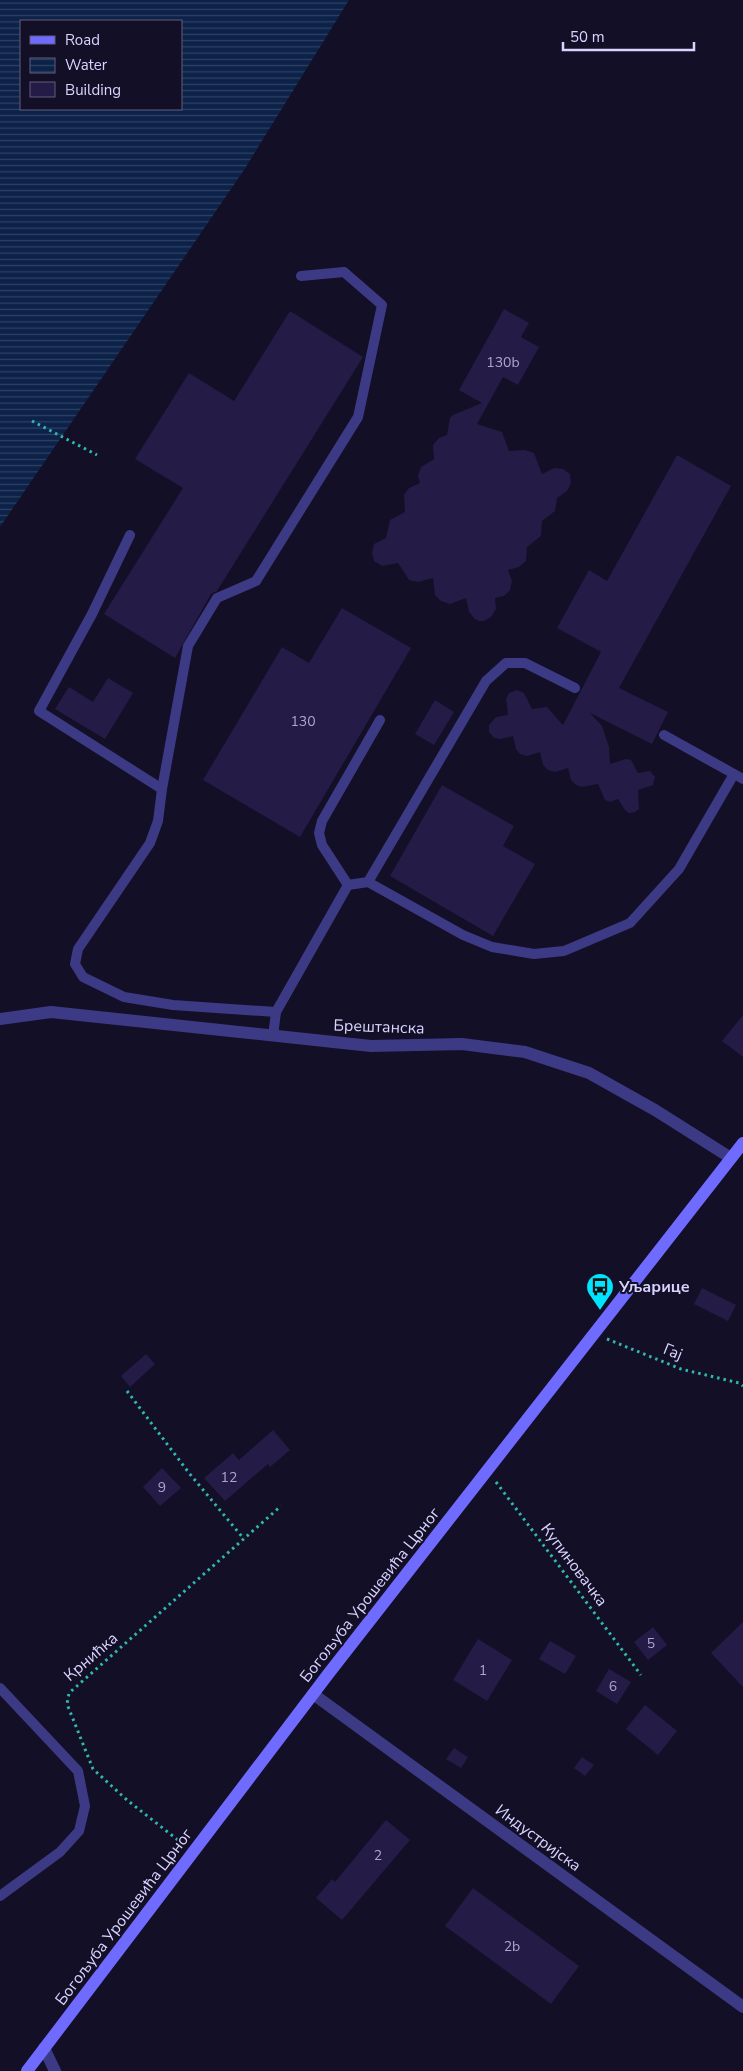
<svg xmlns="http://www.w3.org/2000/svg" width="743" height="2071" font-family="'Nunito Sans',sans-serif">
<defs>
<pattern id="water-rules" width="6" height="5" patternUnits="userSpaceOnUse" patternTransform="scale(1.25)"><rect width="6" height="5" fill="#0c2248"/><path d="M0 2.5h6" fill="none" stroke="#2f4163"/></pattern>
</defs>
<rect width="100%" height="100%" fill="#130f26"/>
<path fill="url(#water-rules)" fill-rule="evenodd" d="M0 0H349L244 170 0 527ZM21 21H181V109H21Z"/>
<g fill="#241b47">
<polygon points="504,309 529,323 521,337 539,347 518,385 503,377 477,424 502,432 509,451 525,450 534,453 542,474 554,468 563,469 570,474 571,483 567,491 557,498 555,511 542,521 541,536 527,547 526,561 519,567 508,570 512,581 510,590 504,596 495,598 496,609 491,617 484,621 479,621 475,619 469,612 466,598 450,604 441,601 435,595 433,578 418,582 409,580 398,563 382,566 374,561 372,553 374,544 386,538 390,520 405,512 404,495 409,488 420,483 418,475 421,467 434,459 433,445 439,438 447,435 450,418 453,415 482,403 459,390"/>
<polygon points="290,311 363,357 217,591 211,594 175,658 104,614 183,488 135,459 189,373 234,401"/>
<polygon points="677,455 731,486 619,688 668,712 652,744 590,713 602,726 609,747 610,764 626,759 631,760 638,773 650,771 655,777 653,785 638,790 639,809 635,812 629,813 625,810 618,799 610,802 605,800 598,784 582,787 576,785 571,780 568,768 555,772 548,770 543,765 540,752 527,756 520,754 516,749 513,736 501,739 494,738 489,732 489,725 496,717 508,715 506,699 509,693 517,690 524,693 532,709 547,707 563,725 601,652 557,628 589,570 607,581"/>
<polygon points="342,608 411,648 300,837 203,780 282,647 309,663"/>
<polygon points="108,678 133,693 105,739 55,709 69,687 93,702"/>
<polygon points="435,700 454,712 434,745 415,734"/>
<polygon points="442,785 514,826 503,846 535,864 493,936 390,876"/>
<polygon points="743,1015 743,1057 722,1041"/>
<polygon points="702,1288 736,1305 728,1321 694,1304"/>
<polygon points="146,1354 155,1364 130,1387 121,1376"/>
<polygon points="273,1430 290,1450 270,1467 268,1464 225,1501 204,1478 233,1453 239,1460"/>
<polygon points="162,1468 181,1488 160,1506 143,1487"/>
<polygon points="743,1622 743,1687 711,1653"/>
<polygon points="653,1627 667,1645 648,1660 634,1642"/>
<polygon points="478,1639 512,1660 487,1701 453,1680"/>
<polygon points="550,1641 576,1656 565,1674 539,1659"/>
<polygon points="609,1669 631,1682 617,1704 596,1691"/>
<polygon points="645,1705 677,1731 658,1755 626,1729"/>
<polygon points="454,1748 468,1757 461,1768 446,1759"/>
<polygon points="582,1757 594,1765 585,1776 574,1768"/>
<polygon points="386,1820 410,1840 342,1920 316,1898 332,1879 335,1882"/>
<polygon points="473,1888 579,1966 551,2004 445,1926"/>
</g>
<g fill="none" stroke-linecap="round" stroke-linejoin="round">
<g stroke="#2fb8b0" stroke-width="3" stroke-dasharray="2.5 4" stroke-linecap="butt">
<polyline points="32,421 97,455"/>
<polyline points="607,1339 681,1369 739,1383 743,1386"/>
<polyline points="127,1391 189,1473 244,1539"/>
<polyline points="496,1482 641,1675"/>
<polyline points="183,1844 127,1800 93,1769 67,1704 69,1693 281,1506"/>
</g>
<g stroke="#3d3a85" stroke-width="10">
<polyline points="130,535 92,614 39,711 162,789"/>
<polyline points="664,735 734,774"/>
<polyline points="368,882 463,935 492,947 534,954 564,951 630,923 679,869 734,774 743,779"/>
<polyline points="348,885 322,845 319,833 322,821 380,720"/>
<polyline points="276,1012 173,1005 124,997 83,977 75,964 78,949 150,843 158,821 162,789 188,646 217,598 256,581 358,417 382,305 344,272 301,276"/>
<polyline points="273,1036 276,1012 348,885 368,882 486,681 506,663 525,663 575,688"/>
<polyline points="0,1688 78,1771 85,1806 79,1831 60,1852 0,1896"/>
</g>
<g stroke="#3d3a85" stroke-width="12">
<polyline points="0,1019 51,1012 371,1046 462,1044 525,1052 589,1073 655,1110 731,1158"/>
<polyline points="313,1694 743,2007"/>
<polyline points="44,2048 55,2071"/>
</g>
<polyline stroke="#6f6bff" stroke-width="12" points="27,2071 329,1673 743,1143"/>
</g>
<defs>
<symbol id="bus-pin" viewBox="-11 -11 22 30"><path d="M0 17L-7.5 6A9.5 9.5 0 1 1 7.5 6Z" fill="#00e5ff" stroke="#130f26"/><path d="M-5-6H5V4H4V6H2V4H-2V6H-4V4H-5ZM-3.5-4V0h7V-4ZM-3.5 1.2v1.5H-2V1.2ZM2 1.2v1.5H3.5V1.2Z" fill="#111"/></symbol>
</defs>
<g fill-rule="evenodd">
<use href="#bus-pin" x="584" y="1271" width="32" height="43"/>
</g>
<g text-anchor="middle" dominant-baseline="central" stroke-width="4" stroke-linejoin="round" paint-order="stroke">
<g font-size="14" fill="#aca6d1">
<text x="503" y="362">130b</text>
<text x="303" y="721">130</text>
<text x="229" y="1477">12</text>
<text x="162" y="1487">9</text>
<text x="651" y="1643">5</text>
<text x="483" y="1670">1</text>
<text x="613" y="1686">6</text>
<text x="378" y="1855">2</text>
<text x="512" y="1946">2b</text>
</g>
<g font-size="16" fill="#d9d4ff" stroke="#130f26">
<text transform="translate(379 1027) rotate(2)">Брештанска</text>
<text transform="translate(673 1352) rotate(22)">Гај</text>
<text transform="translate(574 1565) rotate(53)">Купиновачка</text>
<text transform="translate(370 1595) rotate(-52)">Богољуба Урошевића Црног</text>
<text transform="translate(91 1657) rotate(-41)">Крнићка</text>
<text transform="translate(538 1838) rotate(36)">Индустријска</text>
<text transform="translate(124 1917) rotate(-53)">Богољуба Урошевића Црног</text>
</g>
<g font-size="16" font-weight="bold" fill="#d9d4ff" stroke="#130f26" text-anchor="start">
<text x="619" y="1287">Уљарице</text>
</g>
</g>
<rect x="20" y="20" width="162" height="90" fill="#130f26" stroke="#625e7d"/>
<rect x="30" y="36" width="25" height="8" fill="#6f6bff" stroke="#625e7d"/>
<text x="65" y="45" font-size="15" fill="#d9d4ff">Road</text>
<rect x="30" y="58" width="25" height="15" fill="url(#water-rules)" stroke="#625e7d"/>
<text x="65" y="70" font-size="15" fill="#d9d4ff">Water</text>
<rect x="30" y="82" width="25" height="15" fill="#241b47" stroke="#625e7d"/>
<text x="65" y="95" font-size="15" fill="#d9d4ff">Building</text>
<path d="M563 42v8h131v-8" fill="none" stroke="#d9d4ff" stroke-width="2.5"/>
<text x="570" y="42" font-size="15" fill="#d9d4ff" stroke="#130f26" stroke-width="4" paint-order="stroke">50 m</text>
</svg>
